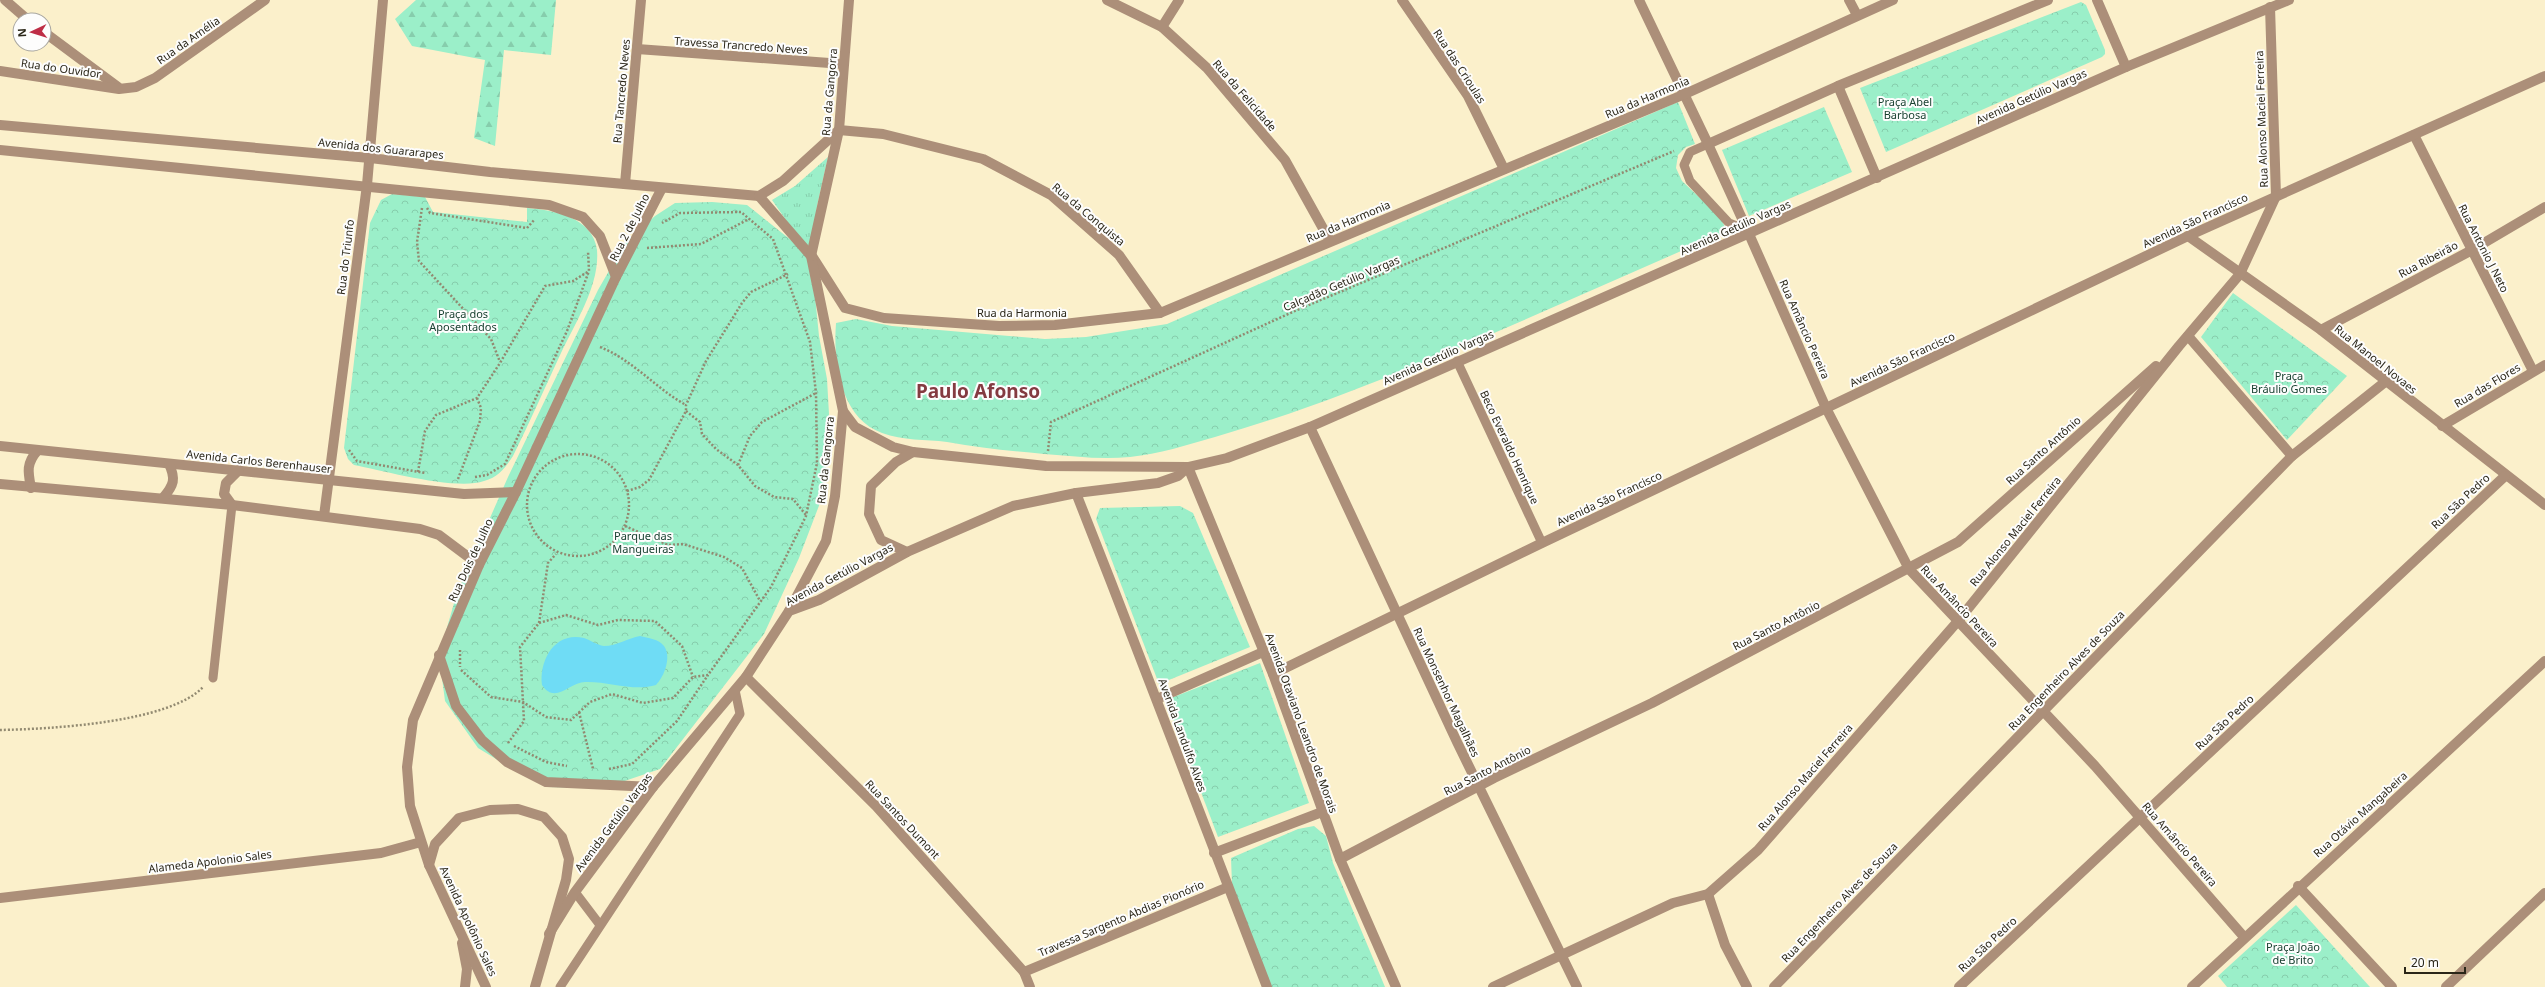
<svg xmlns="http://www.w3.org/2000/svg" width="2545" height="987" font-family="'Noto Sans',sans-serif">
<defs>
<pattern id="grass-tufts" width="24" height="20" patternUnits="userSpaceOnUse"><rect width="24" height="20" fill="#9befc9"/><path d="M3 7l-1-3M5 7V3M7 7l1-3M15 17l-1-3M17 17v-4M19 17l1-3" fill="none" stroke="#86cdac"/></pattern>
<pattern id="forest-firs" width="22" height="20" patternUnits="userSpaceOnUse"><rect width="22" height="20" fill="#9befc9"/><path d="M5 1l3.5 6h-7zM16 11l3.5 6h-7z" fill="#86cdac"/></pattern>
<pattern id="park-crowns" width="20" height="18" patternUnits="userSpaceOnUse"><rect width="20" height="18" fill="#9befc9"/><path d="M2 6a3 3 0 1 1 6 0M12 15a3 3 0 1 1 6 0" fill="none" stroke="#86cdac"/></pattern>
</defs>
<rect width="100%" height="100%" fill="#fbf0cb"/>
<polygon fill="url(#grass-tufts)" points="828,157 817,206 811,256 772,200 795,186"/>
<polygon fill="url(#forest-firs)" points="416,0 556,0 551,55 504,50 495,146 474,138 485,60 412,46 395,19"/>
<g fill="url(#park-crowns)">
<polygon points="2081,2 2086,5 2105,50 2105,54 2102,57 1886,152 1860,88"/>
<path d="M1678 102 1695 144 1686 147 1678 155 1676 168 1682 181 1720 217 1727 231C1600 286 1475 344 1346 393 1302 410 1259 424 1215 437 1187 445 1159 454 1130 457 1100 460 1073 456 1044 454 1011 451 980 448 947 442 925 439 903 441 882 433 840 418 833 362 836 323L856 319 892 326 1045 339 1086 337 1167 324Z"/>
<polygon points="1824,107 1852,172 1749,216 1722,150"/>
<path d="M392 194 425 197 433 212 527 222V208C553 210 593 217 597 250 600 285 575 323 561 353 545 387 530 422 513 456 505 468 499 477 484 481 457 491 385 471 354 465L348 459 344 448 370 223 381 200Z"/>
<polygon points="712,202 747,205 811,256 819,336 827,379 829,414 827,461 820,503 799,558 764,634 660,769 604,788 547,787 514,770 478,748 445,701 439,655 457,593 508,477 598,290 625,243 655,216 675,203"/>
<polygon points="2233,293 2347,376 2287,440 2201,337"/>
<polygon points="1180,506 1193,513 1250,647 1159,684 1096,519 1100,508"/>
<polygon points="1260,663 1309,803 1218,837 1166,700"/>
<polygon points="1314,826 1326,836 1333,863 1385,987 1267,987 1232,884 1231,858 1298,829"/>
<polygon points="2296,905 2370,987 2227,987 2218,976"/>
</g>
<path fill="#6fdcf5" d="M640 636C648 638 659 639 664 646 672 657 664 677 656 685 634 692 608 681 585 682 570 682 555 705 542 685 539 660 555 631 584 638 591 640 596 645 604 646 617 646 628 638 640 636Z"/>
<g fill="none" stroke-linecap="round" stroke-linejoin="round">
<g stroke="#928a71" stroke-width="2.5" stroke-dasharray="2 2" stroke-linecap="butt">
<polyline points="422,208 417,242 419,261 491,339 500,362"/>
<polyline points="427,208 430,213 527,228 535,219"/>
<polyline points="647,248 701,244 749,219"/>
<path d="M600 347C633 360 655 388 686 405"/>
<polyline points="686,411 700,422 702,434 716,449 738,465 755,486 774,497 793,499 806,515"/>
<polyline points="349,450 357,461 425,473"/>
<polyline points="1048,451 1051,422 1297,310 1674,151"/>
<circle cx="578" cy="505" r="51"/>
<polyline points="738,465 750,436 762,422 816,393"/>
<polyline points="418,472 425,431 436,415 477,398 500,363 545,286 573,281 589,271 588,251"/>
<polyline points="475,477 487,475 505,464 567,331 589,271"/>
<polyline points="458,479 480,421 481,408 477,398"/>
<polyline points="627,491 640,487 649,480 686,411 686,405 706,361 742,303 751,292 788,274"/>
<polyline points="625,526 668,545 683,544 724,557 742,568 760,601"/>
<polyline points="539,623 548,563 556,554"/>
<polyline points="460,650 460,667"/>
<polyline points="461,670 491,697 523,702 546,717 571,720 590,702 612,694 643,703 673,698 693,677 708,675 771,587 806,516 817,463 816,393 810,342 773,239 741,212 680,213 662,223"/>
<polyline points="579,712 593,769"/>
<path d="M0 730C49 729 169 723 203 687"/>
<polyline points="508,743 524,721 520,647 539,623 566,615 598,625 618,620 655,621 682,646 693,677"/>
<polyline points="514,746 546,762 567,766"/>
<polyline points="609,769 632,764 677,721 708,675"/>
</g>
<g stroke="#ac8f79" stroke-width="9">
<polyline points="1708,144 1690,152 1684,165 1690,181 1729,223 1747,230"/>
<polyline points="1457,361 1542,543"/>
<polyline points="213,678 232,505"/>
<polyline points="575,892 600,925"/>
<polyline points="560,987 740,714 735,690"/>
</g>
<g stroke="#ac8f79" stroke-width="10">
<polyline points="5,0 28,20"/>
<polyline points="1107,0 1162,27 1207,68 1285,160 1330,241"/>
<polyline points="1402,0 1468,96 1504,169"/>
<polyline points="1639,0 1708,144"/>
<polyline points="1849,0 1857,15"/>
<polyline points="1162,27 1179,0"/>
<polyline points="44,32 118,87"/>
<polyline points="637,49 843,64"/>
<polyline points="0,71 119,89 136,87 155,78 265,0"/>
<polyline points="839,130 883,134 983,159 1051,195 1119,255 1160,313"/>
<polyline points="2414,135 2533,371"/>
<polyline points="625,184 641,0"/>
<polyline points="1749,234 1826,408 1909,569 2095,766 2244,937"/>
<polyline points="2188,236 2321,330 2545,505"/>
<polyline points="812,256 845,308 884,318 999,326 1055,325 1160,313 1685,94 1893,0"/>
<polyline points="2321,330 2472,250 2545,207"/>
<polyline points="2188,336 2292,456"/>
<polyline points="2442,426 2545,365"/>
<polyline points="1310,427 1457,742 1577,987"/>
<polyline points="324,516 367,185 383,0"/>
<polyline points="746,677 876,806 1024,972 1030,987"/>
<polyline points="1340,859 1494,778 1652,703 1958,542 2156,366"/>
<polyline points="2298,886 2392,987"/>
<polyline points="1708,894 1725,945 1747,987"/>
<polyline points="0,898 381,853 421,842"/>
<polyline points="1024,972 1228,887"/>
<polyline points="1493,987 1673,903 1708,894 1758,850 1958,621 2179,346 2240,274 2276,196 2270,7"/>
<polyline points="1774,987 2292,456 2385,382"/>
<polyline points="1959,987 2505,476"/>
<polyline points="2192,987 2545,661"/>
<polyline points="2446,987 2545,893"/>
</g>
<g stroke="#ac8f79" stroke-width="10">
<polyline points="2097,0 2126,67"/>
<polyline points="1838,86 1877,178"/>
<polyline points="0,125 370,158 490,172 759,196"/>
<polyline points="0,150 549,205 583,217 600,236 616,277"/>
<polyline points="759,196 811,256 843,411 835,496 826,541 789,611"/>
<polyline points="759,196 783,181 839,130"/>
<polyline points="1749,234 1708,144 1838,86 2048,0"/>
<polyline points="811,256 839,130 849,0"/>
<polyline points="843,411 855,427 893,447 913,452 1046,466 1188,467 1273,674 1340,859 1396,987"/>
<polyline points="0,446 464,494 516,492"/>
<polyline points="0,484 232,505 420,529 439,535 479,565"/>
<path d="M31 488C28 472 26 464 37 451"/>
<path d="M1076 493C1141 657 1203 822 1267 987"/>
<path d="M163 498C174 485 176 479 169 464"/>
<polyline points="232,505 224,494 226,483 239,470"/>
<polyline points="907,552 881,540 869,514 871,486 896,462 913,452"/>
<polyline points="439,655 456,706 482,740 507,762 546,782 653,787"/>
<polyline points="1273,674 1542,543 2188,236 2545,76"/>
<polyline points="1157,699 1263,652"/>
<polyline points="1214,853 1322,812"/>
<polyline points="429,865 435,844 459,818 490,810 518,809 544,817 562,837 569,859 566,880 535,987"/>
<polyline points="549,934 575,892 653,787 746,677 789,611 819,600 907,552 1013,506 1076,493 1158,483 1178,476 1188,467 1227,458 1310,427 2126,67 2289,0"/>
<polyline points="462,943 467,969 465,987"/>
<polyline points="486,987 429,865 410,806 407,767 413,720 479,565 516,492 616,277 662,188"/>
</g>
</g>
<g text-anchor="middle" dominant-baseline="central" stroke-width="4" stroke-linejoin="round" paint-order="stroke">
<g font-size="11" fill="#2a2618" stroke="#fdfdfd">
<text transform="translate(188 40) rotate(-35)">Rua da Amélia</text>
<text transform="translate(741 45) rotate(4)">Travessa Trancredo Neves</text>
<text transform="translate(1460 66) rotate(57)">Rua das Crioulas</text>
<text transform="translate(61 68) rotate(8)">Rua do Ouvidor</text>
<text transform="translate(621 91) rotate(-85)">Rua Tancredo Neves</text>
<text transform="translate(829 92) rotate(-85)">Rua da Gangorra</text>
<text transform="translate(1245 95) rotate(49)">Rua da Felicidade</text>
<text transform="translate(2031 96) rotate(-24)">Avenida Getúlio Vargas</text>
<text transform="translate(1647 97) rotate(-23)">Rua da Harmonia</text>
<text transform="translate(2261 119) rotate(-92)">Rua Alonso Maciel Ferreira</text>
<text transform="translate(381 148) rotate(6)">Avenida dos Guararapes</text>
<text transform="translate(1089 214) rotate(40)">Rua da Conquista</text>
<text transform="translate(2195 220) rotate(-25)">Avenida São Francisco</text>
<text transform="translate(1348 221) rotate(-23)">Rua da Harmonia</text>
<text transform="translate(629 227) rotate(-63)">Rua 2 de Julho</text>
<text transform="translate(1735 227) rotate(-24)">Avenida Getúlio Vargas</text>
<text transform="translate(2484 248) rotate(63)">Rua Antonio J Neto</text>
<text transform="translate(345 257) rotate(-83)">Rua do Triunfo</text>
<text transform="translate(2428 259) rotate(-28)">Rua Ribeirão</text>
<text transform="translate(1341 283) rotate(-23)">Calçadão Getúlio Vargas</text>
<text x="1022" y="312">Rua da Harmonia</text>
<text transform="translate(1805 329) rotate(66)">Rua Amâncio Pereira</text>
<text transform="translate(1438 357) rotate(-24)">Avenida Getúlio Vargas</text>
<text transform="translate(1902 359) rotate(-25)">Avenida São Francisco</text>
<text transform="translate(2376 359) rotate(39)">Rua Manoel Novaes</text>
<text transform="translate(2487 385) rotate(-31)">Rua das Flores</text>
<text transform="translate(1510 447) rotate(65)">Beco Everaldo Henrique</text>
<text transform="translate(2043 450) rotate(-42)">Rua Santo Antônio</text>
<text transform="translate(825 460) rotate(-84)">Rua da Gangorra</text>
<text transform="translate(259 461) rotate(6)">Avenida Carlos Berenhauser</text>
<text transform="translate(1609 498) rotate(-25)">Avenida São Francisco</text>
<text transform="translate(2460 501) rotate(-43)">Rua São Pedro</text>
<text transform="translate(2015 531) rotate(-51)">Rua Alonso Maciel Ferreira</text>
<text transform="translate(470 560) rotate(-65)">Rua Dois de Julho</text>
<text transform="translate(839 574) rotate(-28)">Avenida Getúlio Vargas</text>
<text transform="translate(1960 606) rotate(47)">Rua Amâncio Pereira</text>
<text transform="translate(1776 625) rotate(-27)">Rua Santo Antônio</text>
<text transform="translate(2066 670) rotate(-46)">Rua Engenheiro Alves de Souza</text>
<text transform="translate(1447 692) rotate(65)">Rua Monsenhor Magalhães</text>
<text transform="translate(2224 722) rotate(-43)">Rua São Pedro</text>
<text transform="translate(1302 723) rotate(70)">Avenida Otaviano Leandro de Morais</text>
<text transform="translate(1183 735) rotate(70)">Avenida Landulfo Alves</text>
<text transform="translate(1487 770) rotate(-27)">Rua Santo Antônio</text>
<text transform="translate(1805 777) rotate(-49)">Rua Alonso Maciel Ferreira</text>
<text transform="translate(2360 814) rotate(-42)">Rua Otávio Mangabeira</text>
<text transform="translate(903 819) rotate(47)">Rua Santos Dumont</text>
<text transform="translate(613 822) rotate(-53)">Avenida Getúlio Vargas</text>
<text transform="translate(2180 844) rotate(49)">Rua Amâncio Pereira</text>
<text transform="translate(210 861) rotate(-7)">Alameda Apolonio Sales</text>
<text transform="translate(1839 902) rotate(-46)">Rua Engenheiro Alves de Souza</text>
<text transform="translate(1121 918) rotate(-23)">Travessa Sargento Abdias Pionório</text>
<text transform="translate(469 921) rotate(65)">Avenida Apolônio Sales</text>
<text transform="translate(1987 944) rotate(-43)">Rua São Pedro</text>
</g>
<g font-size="11" fill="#1a4232" stroke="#fdfdfd">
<text x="1905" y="101">Praça Abel<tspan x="1905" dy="13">Barbosa</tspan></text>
<text x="463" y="313">Praça dos<tspan x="463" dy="13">Aposentados</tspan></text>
<text x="2289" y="375">Praça<tspan x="2289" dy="13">Bráulio Gomes</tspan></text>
<text x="643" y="535">Parque das<tspan x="643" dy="13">Mangueiras</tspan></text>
<text x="2293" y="946">Praça João<tspan x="2293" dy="13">de Brito</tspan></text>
</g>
<g font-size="19" font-weight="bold" fill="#843b41" stroke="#fdfdfd">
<text x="978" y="391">Paulo Afonso</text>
</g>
</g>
<g transform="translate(32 32) rotate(266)"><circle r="19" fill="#fdfdfd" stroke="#a9a7a1"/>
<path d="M0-3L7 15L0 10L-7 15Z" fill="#be2d46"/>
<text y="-6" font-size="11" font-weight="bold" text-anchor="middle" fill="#2a2618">N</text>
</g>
<path d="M2405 967v6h60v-6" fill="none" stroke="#2a2618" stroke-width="2"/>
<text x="2411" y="967" font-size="12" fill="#2a2618" stroke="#fdfdfd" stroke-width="3" paint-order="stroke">20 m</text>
</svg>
